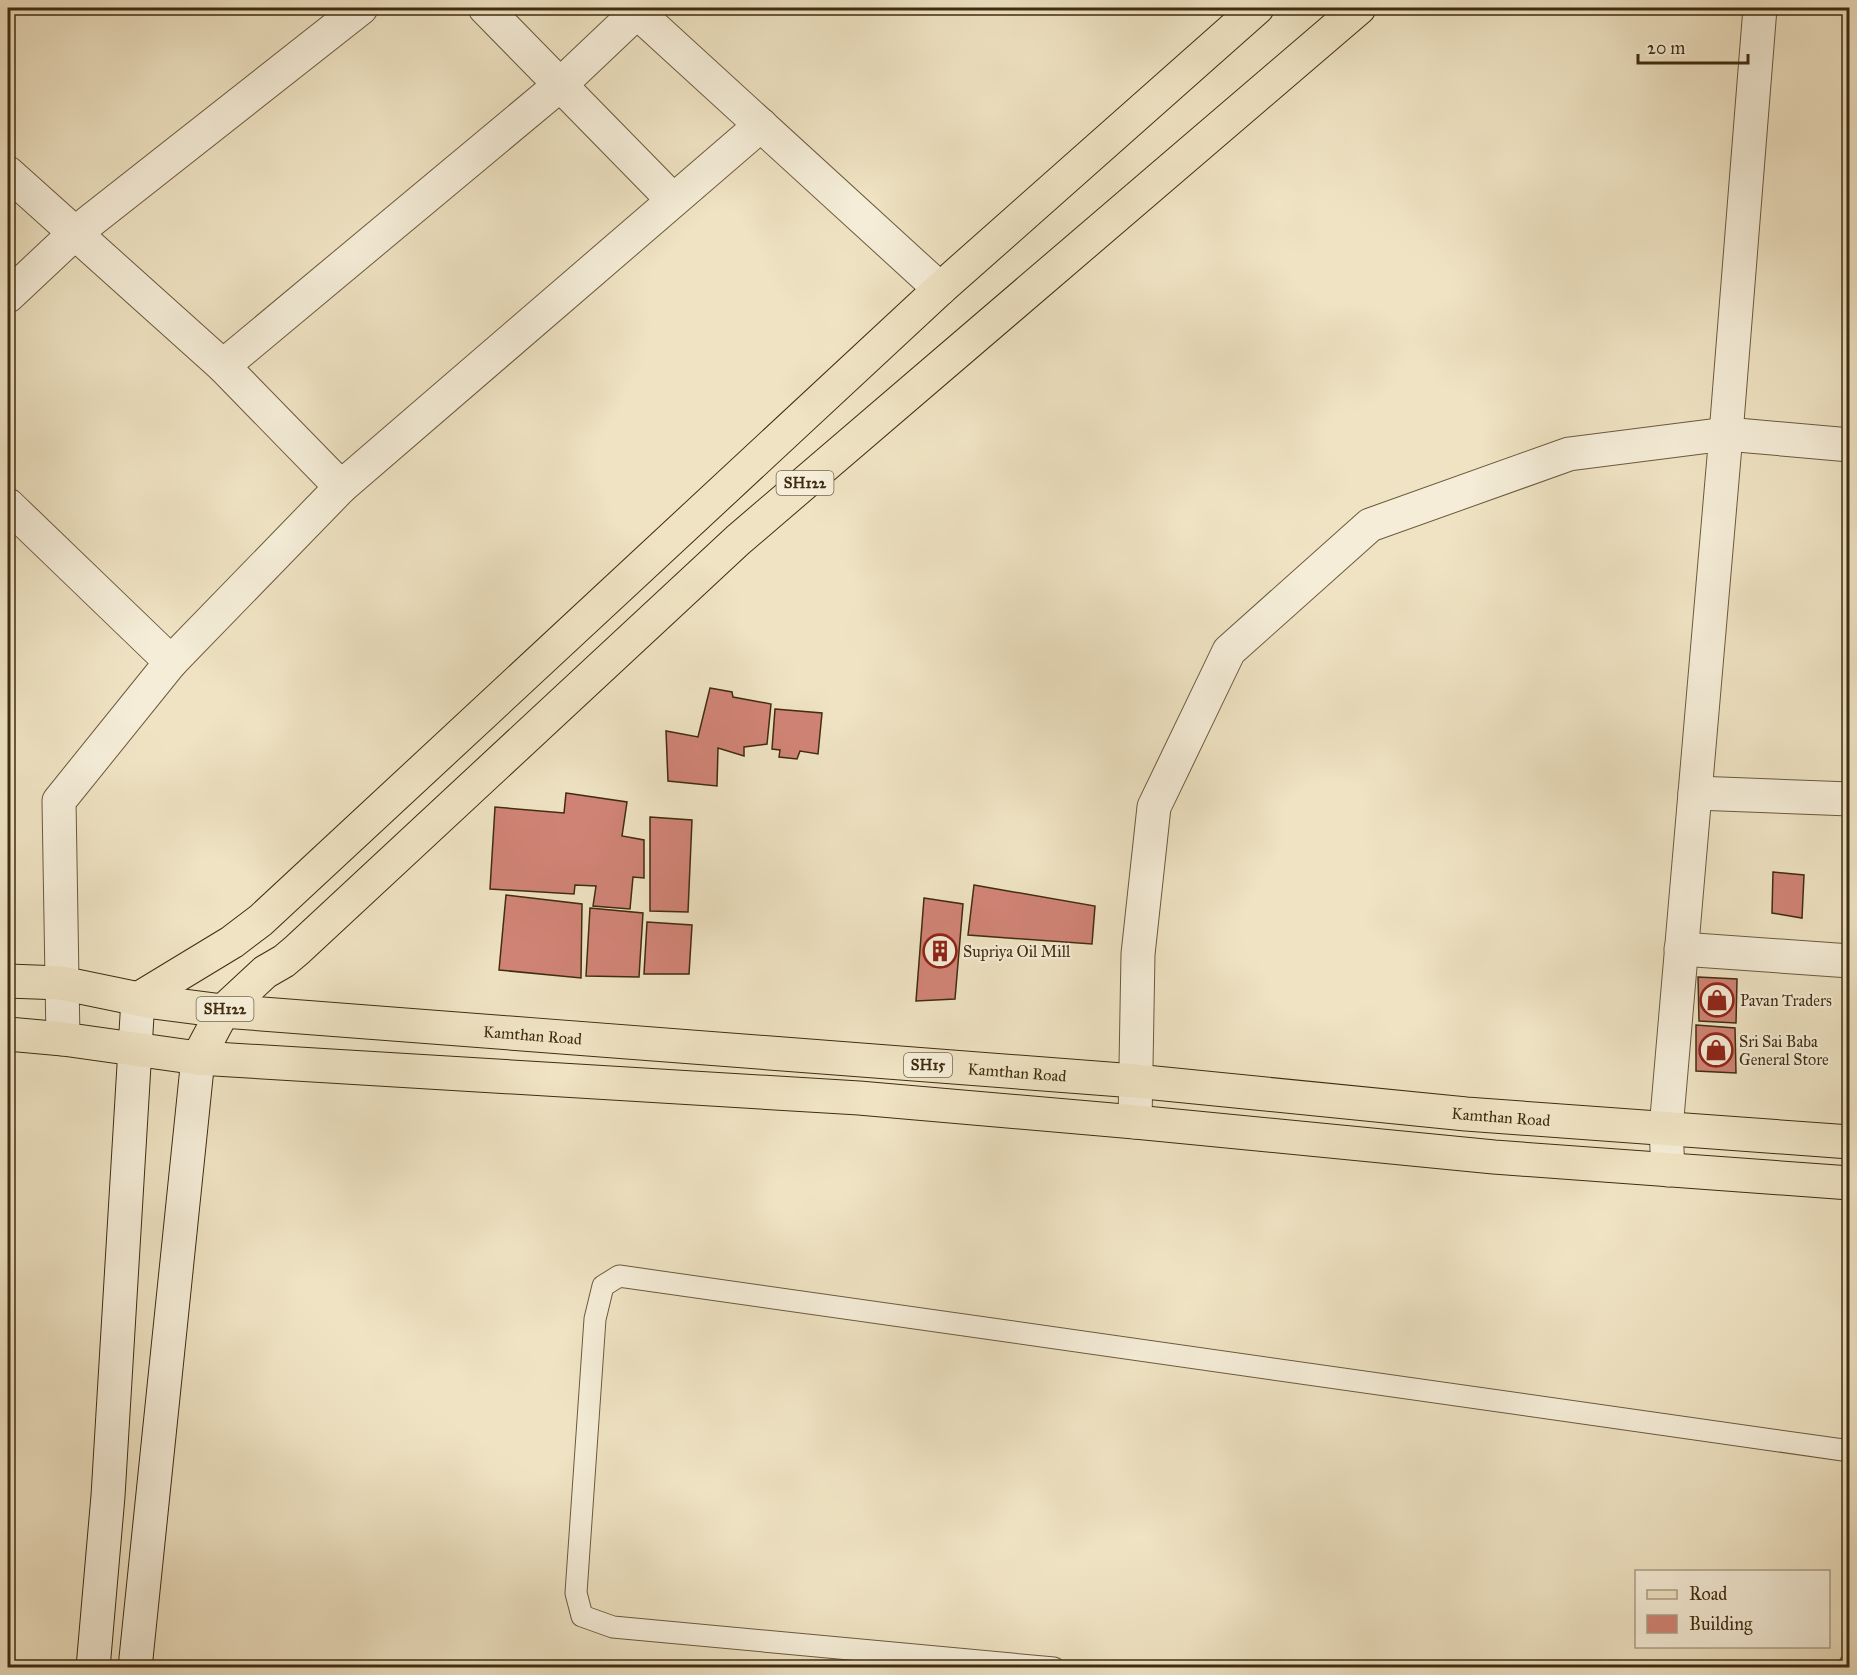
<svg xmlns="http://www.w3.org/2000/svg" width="1857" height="1675" font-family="'IM FELL Great Primer',serif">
<rect width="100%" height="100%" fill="#efe3c3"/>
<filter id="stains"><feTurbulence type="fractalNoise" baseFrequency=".00333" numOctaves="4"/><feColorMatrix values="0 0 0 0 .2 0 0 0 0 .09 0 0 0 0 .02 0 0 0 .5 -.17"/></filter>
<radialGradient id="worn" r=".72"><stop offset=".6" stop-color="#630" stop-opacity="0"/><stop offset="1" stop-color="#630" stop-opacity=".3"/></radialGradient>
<g fill="#d18476" stroke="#3f2c10" stroke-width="1.5">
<polygon points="710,688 732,692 733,697 771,704 767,744 744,747 744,756 718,748 717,786 668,781 666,731 698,737"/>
<polygon points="775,709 822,713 818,754 800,751 797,759 779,757 780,750 772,749"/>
<polygon points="566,793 627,802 622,836 644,840 644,878 633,877 630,909 593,906 596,886 575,885 574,894 490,889 495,807 564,813"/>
<polygon points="650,817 692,820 688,912 650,911"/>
<polygon points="1773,872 1804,875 1802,918 1772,913"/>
<polygon points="974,885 1095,906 1092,944 968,935"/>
<polygon points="506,895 582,904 581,978 499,970"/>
<polygon points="924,898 963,904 955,999 916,1001"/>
<polygon points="590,908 643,913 639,977 586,976"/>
<polygon points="647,922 692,925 689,974 644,974"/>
<polygon points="1698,977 1737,979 1736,1023 1699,1021"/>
<polygon points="1696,1025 1735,1028 1736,1073 1696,1071"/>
</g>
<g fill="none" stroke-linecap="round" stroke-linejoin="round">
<defs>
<g id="lane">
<polyline points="1054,1668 613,1627 582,1616 576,1593 595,1319 603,1286 619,1276 1850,1451"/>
<polyline points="1849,1668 1850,1664"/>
</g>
<g id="street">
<polyline points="485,8 673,200"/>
<polyline points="8,173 223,366 341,487"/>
<polyline points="8,296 74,234 361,8"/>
<polyline points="223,366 560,85 637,12 940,289"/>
<polyline points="8,505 171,662"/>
<polyline points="1695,793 1850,799"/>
<polyline points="1681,949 1850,961"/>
<polyline points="63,1039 59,801 171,662 341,487 761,125"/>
<polyline points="1135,1122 1138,954 1154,807 1229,651 1370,525 1569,454 1726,434 1850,445"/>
<polyline points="1668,1170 1666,1129 1726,434 1760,8"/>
</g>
<g id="secondary">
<polyline points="93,1668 108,1496 138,999"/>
<polyline points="135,1668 198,1058"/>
</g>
<g id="primary">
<path id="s1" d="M8 981 61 983 153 1002 223 1011 1135 1081 1466 1114 1850 1142"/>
<polyline points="138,999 232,942 261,920 940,289 1257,8"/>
<polyline points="8,1034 63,1039 198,1058 859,1098 1135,1122 1494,1157 1850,1183"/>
<polyline points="198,1058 223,1011 265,972 284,961 297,950 738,540 1359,8"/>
</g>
</defs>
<use href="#lane" stroke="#6b5a3d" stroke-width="23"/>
<use href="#street" stroke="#6b5a3d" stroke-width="35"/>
<use href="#secondary" stroke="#3f2c10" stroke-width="35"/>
<use href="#primary" stroke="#3f2c10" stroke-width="35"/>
<use href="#lane" stroke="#f5edd8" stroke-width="21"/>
<use href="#street" stroke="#f5edd8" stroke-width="33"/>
<use href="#secondary" stroke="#f5edd8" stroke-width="33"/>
<use href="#primary" stroke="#efe3c3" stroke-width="33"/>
</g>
<defs>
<symbol id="building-ring" viewBox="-11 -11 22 22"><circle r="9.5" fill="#f5edd8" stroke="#8f2418" stroke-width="1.5"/><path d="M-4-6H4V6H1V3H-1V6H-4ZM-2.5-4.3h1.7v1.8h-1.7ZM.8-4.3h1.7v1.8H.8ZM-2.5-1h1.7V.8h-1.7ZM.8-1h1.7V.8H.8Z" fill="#8f2418"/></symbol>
<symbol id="shop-ring" viewBox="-11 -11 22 22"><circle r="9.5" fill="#f5edd8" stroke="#8f2418" stroke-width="1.5"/><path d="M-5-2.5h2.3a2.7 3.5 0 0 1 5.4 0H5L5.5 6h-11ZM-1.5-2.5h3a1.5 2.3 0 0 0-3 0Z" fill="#8f2418"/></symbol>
</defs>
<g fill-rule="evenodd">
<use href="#building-ring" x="921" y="932" width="38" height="38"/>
<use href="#shop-ring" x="1698" y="981" width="38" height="38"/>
<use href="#shop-ring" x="1697" y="1031" width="38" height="38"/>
</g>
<g text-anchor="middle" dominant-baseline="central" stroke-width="4.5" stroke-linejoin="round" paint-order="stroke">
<g fill="#f5edd8" stroke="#76664c" stroke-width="1.5">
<rect x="776.5" y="471" width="57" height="24" rx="4.5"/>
<rect x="196.5" y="997" width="57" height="24" rx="4.5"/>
<rect x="904" y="1053" width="48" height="24" rx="4.5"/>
</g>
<g font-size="15" font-weight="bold" fill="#3f2c10">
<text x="805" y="483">SH122</text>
<text x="225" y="1009">SH122</text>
<text x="928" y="1065">SH15</text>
</g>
<g font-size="16" fill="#3f2c10" stroke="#f5edd8" text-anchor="start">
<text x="963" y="951">Supriya Oil Mill</text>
<text x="1740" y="1000">Pavan Traders</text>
<text x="1739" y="1041">Sri Sai Baba<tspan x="1739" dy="18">General Store</tspan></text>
</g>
<g font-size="16" fill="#3f2c10" stroke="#f5edd8">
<text stroke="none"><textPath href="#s1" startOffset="528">Kamthan Road</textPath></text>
<text stroke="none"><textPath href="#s1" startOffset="1014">Kamthan Road</textPath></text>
<text stroke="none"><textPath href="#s1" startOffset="1500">Kamthan Road</textPath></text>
</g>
</g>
<rect width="1857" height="1675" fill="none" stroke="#efe3c3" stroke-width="30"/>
<rect x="9" y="9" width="1839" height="1657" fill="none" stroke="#3f2c10" stroke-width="3"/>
<rect x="15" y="15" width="1827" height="1645" fill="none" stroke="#3f2c10" stroke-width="1.5"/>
<rect x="1635" y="1570" width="195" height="78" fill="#f5edd8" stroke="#aca088" stroke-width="1.5"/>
<rect x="1647" y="1590" width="30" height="9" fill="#efe3c3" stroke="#aca088" stroke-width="1.5"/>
<text x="1689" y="1600" font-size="18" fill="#3f2c10">Road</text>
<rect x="1647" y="1615" width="30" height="18" fill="#d18476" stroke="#aca088" stroke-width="1.5"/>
<text x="1689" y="1630" font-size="18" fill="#3f2c10">Building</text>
<path d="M1638 54v9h110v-9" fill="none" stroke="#3f2c10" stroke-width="3"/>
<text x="1647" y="54" font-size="18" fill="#3f2c10" stroke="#f5edd8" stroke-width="4.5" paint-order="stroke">20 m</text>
<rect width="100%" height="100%" filter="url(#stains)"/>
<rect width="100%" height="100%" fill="url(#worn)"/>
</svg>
